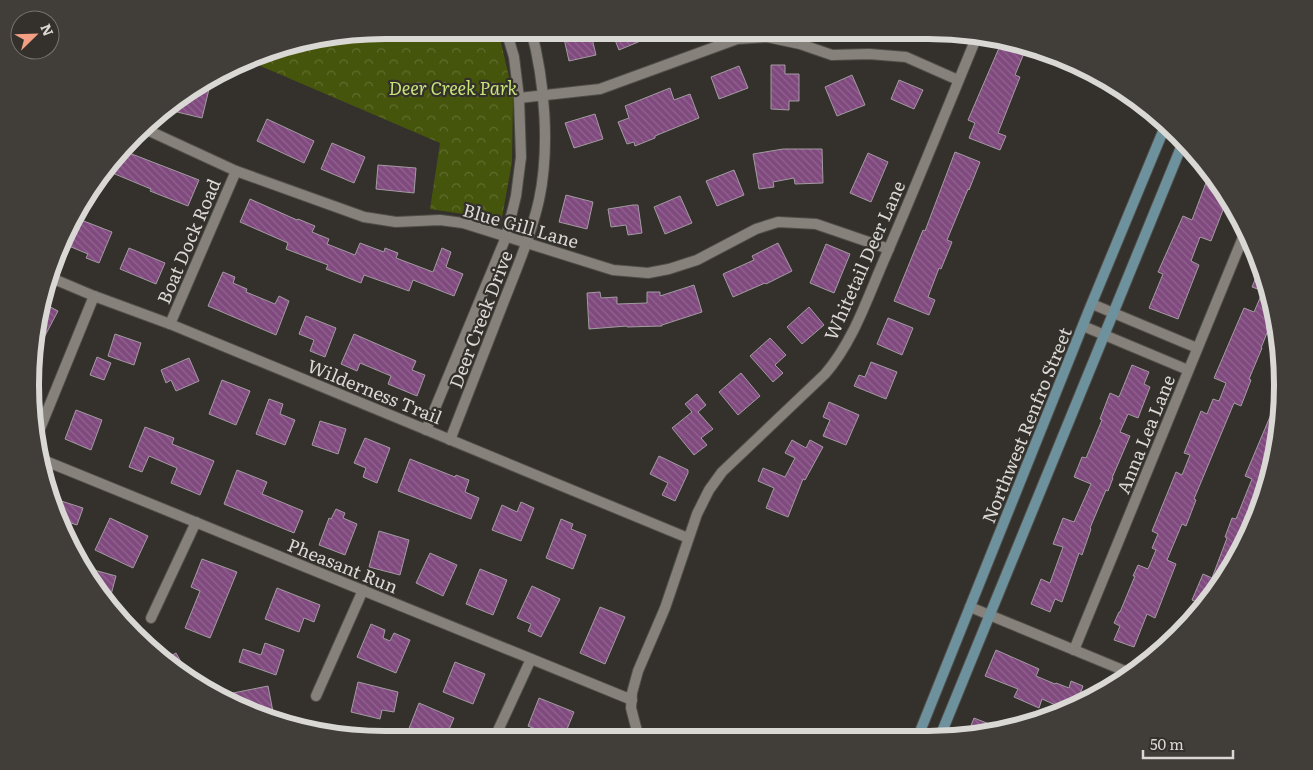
<svg xmlns="http://www.w3.org/2000/svg" width="1313" height="770" font-family="Literata,serif">
<defs>
<pattern id="park-crowns" width="20" height="18" patternUnits="userSpaceOnUse" patternTransform="scale(1.25)"><rect width="20" height="18" fill="#46550c"/><path d="M2 6a3 3 0 1 1 6 0M12 15a3 3 0 1 1 6 0" fill="none" stroke="#606d2e"/></pattern>
<pattern id="building-back-hatch" width="6" height="6" patternUnits="userSpaceOnUse" patternTransform="scale(1.25)"><rect width="6" height="6" fill="#804a7f"/><path d="M-1 5l2 2M0 0l6 6M5-1l2 2" fill="none" stroke="#916390"/></pattern>
</defs>
<rect width="100%" height="100%" fill="#34302b"/>
<polygon fill="url(#park-crowns)" points="385,30 498,30 513,94 512,162 501,223 497,227 463,214 430,209 440,143 249,61 271,49"/>
<g fill="url(#building-back-hatch)" stroke="#a29ca1">
<polygon points="578,30 590,30 596,55 569,61 563,34"/>
<polygon points="611,30 640,30 643,40 619,50"/>
<polygon points="1002,41 1027,46 1015,75 1020,77 998,133 1006,136 1000,150 969,138 975,123 968,120"/>
<polygon points="771,65 785,65 785,74 799,74 799,101 789,101 789,110 771,109"/>
<polygon points="739,66 748,88 719,99 711,77"/>
<polygon points="852,75 865,105 837,116 825,87"/>
<polygon points="899,80 923,90 914,109 891,99"/>
<polygon points="211,81 202,118 173,111 176,99"/>
<polygon points="670,88 674,100 690,94 699,118 655,136 655,138 635,146 634,142 627,144 618,122 629,118 625,106"/>
<polygon points="595,114 603,139 574,148 565,123"/>
<polygon points="267,119 314,141 304,163 257,141"/>
<polygon points="332,143 365,157 354,183 321,169"/>
<polygon points="783,149 822,149 823,183 795,184 794,178 773,182 774,187 759,189 753,154"/>
<polygon points="124,151 199,180 188,206 150,191 151,189 110,172 115,161"/>
<polygon points="955,152 980,162 969,190 968,189 947,240 952,242 941,269 939,268 928,297 935,300 929,315 894,301 923,230 925,231"/>
<polygon points="868,153 888,162 871,202 850,193"/>
<polygon points="378,165 416,168 414,193 376,189"/>
<polygon points="734,170 744,195 717,206 706,181"/>
<polygon points="1210,172 1223,188 1228,197 1211,241 1200,237 1191,261 1199,265 1178,319 1149,308 1163,274 1158,272 1183,216 1192,220"/>
<polygon points="566,195 593,202 587,229 559,222"/>
<polygon points="680,196 692,223 665,234 654,207"/>
<polygon points="250,199 297,220 298,219 315,226 312,232 329,239 327,244 355,255 360,243 384,252 385,248 398,253 396,258 433,272 442,248 451,252 446,267 463,274 454,296 413,280 409,291 364,275 361,283 326,269 328,265 286,249 288,243 240,222"/>
<polygon points="633,205 638,205 642,233 628,235 626,225 611,227 608,209"/>
<polygon points="76,218 112,232 99,263 86,258 88,254 64,244"/>
<polygon points="778,243 792,271 766,284 765,283 733,297 723,274 754,260 752,256"/>
<polygon points="826,244 850,254 834,293 810,283"/>
<polygon points="129,248 165,263 156,284 120,269"/>
<polygon points="1261,265 1275,313 1261,348 1262,348 1249,379 1251,380 1241,406 1234,403 1194,499 1196,500 1186,526 1182,524 1167,560 1176,564 1155,618 1147,614 1134,647 1114,640 1120,626 1114,623 1119,612 1120,612 1135,576 1133,576 1138,565 1148,569 1156,550 1152,548 1158,534 1152,531 1176,472 1182,475 1190,455 1184,453 1201,411 1207,414 1213,399 1219,401 1226,383 1214,378 1244,308 1254,312 1263,291 1252,287"/>
<polygon points="223,272 235,277 233,283 247,289 246,292 275,304 279,296 289,301 276,335 208,306"/>
<polygon points="694,285 702,312 662,325 662,326 627,327 627,326 589,329 587,293 600,292 601,298 617,297 617,304 647,303 647,292 660,292 660,296"/>
<polygon points="41,302 58,311 37,351 36,351"/>
<polygon points="809,307 824,325 802,344 787,327"/>
<polygon points="306,316 336,328 325,357 310,351 314,340 299,334"/>
<polygon points="888,318 913,328 902,355 877,344"/>
<polygon points="115,334 141,343 134,365 108,356"/>
<polygon points="354,334 416,361 412,370 425,375 417,396 388,384 391,376 360,363 357,371 341,364"/>
<polygon points="770,338 786,355 775,365 783,373 773,382 750,356"/>
<polygon points="97,357 111,363 104,380 90,375"/>
<polygon points="189,358 199,381 176,391 171,380 166,383 161,370"/>
<polygon points="871,362 897,372 886,399 854,386 859,375 865,377"/>
<polygon points="1132,365 1149,372 1144,384 1150,387 1138,418 1128,414 1120,432 1130,436 1112,478 1113,478 1108,491 1106,490 1090,528 1091,529 1082,555 1079,553 1062,602 1055,599 1050,612 1031,604 1041,579 1050,583 1063,547 1053,544 1063,518 1074,522 1091,484 1074,477 1082,457 1086,458 1102,420 1100,419 1110,393 1119,397"/>
<polygon points="741,373 760,396 738,415 719,392"/>
<polygon points="222,380 250,391 236,425 209,414"/>
<polygon points="1280,393 1282,393 1276,454 1256,521 1223,582 1205,605 1192,600 1203,574 1212,578 1227,538 1225,537 1232,518 1236,519 1252,479 1245,476"/>
<polygon points="697,394 706,405 698,412 713,429 701,438 707,445 694,455 672,428 692,412 685,404"/>
<polygon points="269,399 283,404 280,414 295,420 285,445 256,434"/>
<polygon points="829,402 859,415 846,445 823,436 830,420 823,417"/>
<polygon points="76,410 102,420 91,450 65,439"/>
<polygon points="320,421 346,429 338,454 312,445"/>
<polygon points="145,427 174,438 172,444 214,461 200,495 171,483 177,468 149,456 142,472 129,467"/>
<polygon points="365,438 390,448 377,483 363,477 366,468 354,463"/>
<polygon points="792,440 806,448 810,440 823,447 805,480 803,479 788,517 766,508 774,488 758,481 763,468 785,477 795,458 785,453"/>
<polygon points="659,456 688,470 688,473 675,501 662,495 668,483 650,474"/>
<polygon points="410,459 455,477 456,475 469,480 465,492 479,498 471,519 398,491"/>
<polygon points="237,470 267,482 262,494 303,511 294,533 224,504"/>
<polygon points="52,498 83,508 77,525 68,522 64,533 57,521"/>
<polygon points="521,502 534,508 521,541 492,530 502,505 517,512"/>
<polygon points="336,509 345,513 343,518 357,524 345,555 319,545 329,518 331,519"/>
<polygon points="110,518 148,536 133,568 95,550"/>
<polygon points="561,519 573,524 571,529 586,535 573,569 546,558"/>
<polygon points="379,531 409,540 400,575 369,567"/>
<polygon points="430,553 457,565 443,596 416,583"/>
<polygon points="202,559 237,572 210,638 185,628 200,591 191,587"/>
<polygon points="83,567 116,576 108,606 104,601"/>
<polygon points="480,569 507,580 493,615 466,604"/>
<polygon points="532,586 560,599 541,637 528,631 531,624 517,618"/>
<polygon points="277,588 320,605 314,622 304,618 299,632 265,619"/>
<polygon points="600,607 625,617 605,664 580,653"/>
<polygon points="371,624 385,630 383,638 390,641 394,633 410,640 396,673 357,657"/>
<polygon points="265,643 284,650 276,675 239,662 243,649 261,655"/>
<polygon points="996,650 1039,669 1036,676 1055,684 1056,683 1069,688 1071,681 1083,686 1079,697 1087,701 1067,710 1042,699 1039,708 1014,697 1018,689 985,676"/>
<polygon points="176,653 189,676 196,672 205,689 188,680 165,659"/>
<polygon points="455,662 485,674 473,704 443,692"/>
<polygon points="358,682 398,692 394,712 382,710 380,719 351,712"/>
<polygon points="268,686 275,722 229,701 228,694"/>
<polygon points="539,698 574,712 563,739 560,739 528,726"/>
<polygon points="419,703 454,718 445,739 427,739 408,731"/>
<polygon points="974,718 1002,729 967,736"/>
<polygon points="355,727 360,739 337,734"/>
</g>
<g fill="none" stroke-linecap="round" stroke-linejoin="round">
<defs>
<g id="minor">
<polyline points="519,98 600,89 737,39 767,37 800,44 832,55 869,54 906,57 958,80"/>
<polyline points="145,129 236,171 364,217 396,222 440,220 463,223 613,270 648,273 669,269 697,260 756,229 778,222 816,224 889,249"/>
<polyline points="49,277 94,296 170,324 688,538"/>
<polyline points="1092,304 1197,348"/>
<polyline points="170,324 236,171"/>
<polyline points="1083,326 1188,370"/>
<polyline points="426,430 506,237 516,196 521,157 519,98 514,57 506,30"/>
<polyline points="37,436 94,296"/>
<path d="M450 440C468 394 486 347 504 301 517 268 531 235 539 200 550 149 545 81 531 30"/>
<polyline points="43,460 632,700"/>
<polyline points="970,607 1130,673"/>
<polyline points="151,618 196,522"/>
<polyline points="1074,650 1246,230"/>
<polyline points="316,696 363,590"/>
<polyline points="494,739 531,659"/>
<path d="M639 739 631 708 632 693 638 671 665 608 697 514 709 490 722 472 825 374C853 342 867 299 884 260 916 186 946 111 977 36"/>
</g>
<g id="secondary">
<polyline points="917,739 1089,310 1166,124"/>
<polyline points="939,739 1184,140"/>
</g>
</defs>
<use href="#minor" stroke="#504e49" stroke-width="12"/>
<use href="#secondary" stroke="#504e49" stroke-width="12"/>
<use href="#minor" stroke="#86817b" stroke-width="10"/>
<use href="#secondary" stroke="#6d919d" stroke-width="10"/>
</g>
<g text-anchor="middle" dominant-baseline="central" stroke-width="4.5" stroke-linejoin="round" paint-order="stroke">
<g font-size="18" font-style="italic" fill="#c7e37a" stroke="#34302b">
<text x="453" y="87">Deer Creek Park</text>
</g>
<g font-size="18" fill="#dad8d5" stroke="#34302b">
<text transform="translate(521 225) rotate(16)">Blue Gill Lane</text>
<text transform="translate(188 241) rotate(-67)">Boat Dock Road</text>
<text transform="translate(864 260) rotate(-66)">Whitetail Deer Lane</text>
<text transform="translate(480 319) rotate(-69)">Deer Creek Drive</text>
<text transform="translate(375 391) rotate(22)">Wilderness Trail</text>
<text transform="translate(1026 425) rotate(-68)">Northwest Renfro Street</text>
<text transform="translate(1145 434) rotate(-68)">Anna Lea Lane</text>
<text transform="translate(343 565) rotate(22)">Pheasant Run</text>
</g>
</g>
<path d="M0 0H1313V770H0ZM385 39H928A346 346 0 0 1 1274 385V385A346 346 0 0 1 928 731H385A346 346 0 0 1 39 385V385A346 346 0 0 1 385 39Z" fill="#413d39" fill-rule="evenodd"/>
<path fill="none" stroke="#dad8d5" stroke-width="6" d="M385 39H928A346 346 0 0 1 1274 385V385A346 346 0 0 1 928 731H385A346 346 0 0 1 39 385V385A346 346 0 0 1 385 39Z"/>
<g transform="translate(35 35) rotate(67)"><circle r="24" fill="#34302b" stroke="#76736f"/>
<path d="M0-4L9 19L0 12L-9 19Z" fill="#f39f83"/>
<text y="-8" font-size="14" font-weight="bold" text-anchor="middle" fill="#dad8d5">N</text>
</g>
<path d="M1143 750v8h90v-8" fill="none" stroke="#dad8d5" stroke-width="2.5"/>
<text x="1150" y="750" font-size="15" fill="#dad8d5" stroke="#34302b" stroke-width="4" paint-order="stroke">50 m</text>
</svg>
